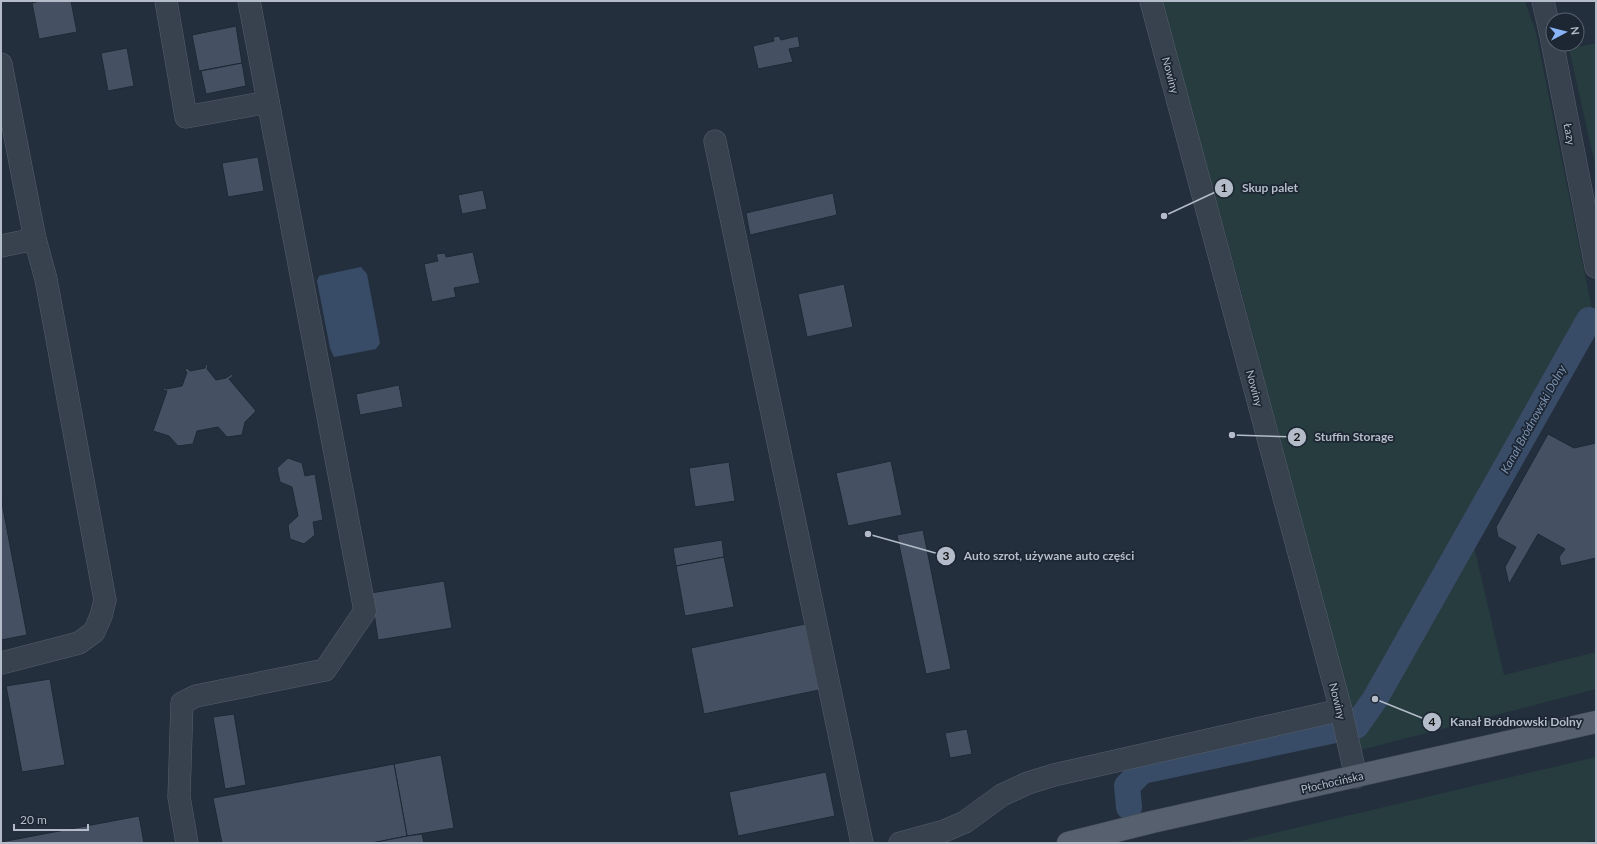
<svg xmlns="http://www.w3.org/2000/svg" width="1597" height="844" font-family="Lato,sans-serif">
<rect width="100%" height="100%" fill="#242f3e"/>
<g fill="#263c3f">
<polygon points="1161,1 1525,1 1536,33 1592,309 1466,524 1473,542 1504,675 1596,652 1596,689 1361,750 1241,290"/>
<polygon points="1596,43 1596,169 1569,49"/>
<polygon points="1596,757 1596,840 1580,843 1232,843"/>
</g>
<polygon fill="#394c67" points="361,267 367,274 380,343 376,349 334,357 330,348 317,281 319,276"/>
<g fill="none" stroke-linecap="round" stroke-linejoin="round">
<g stroke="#394c67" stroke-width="26">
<polyline points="1356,726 1375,699 1589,320"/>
<polyline points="1129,807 1127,786 1142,771 1335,730"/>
</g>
</g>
<g fill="#455162" stroke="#1f2835">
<polygon points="40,1 71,1 77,32 39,39 32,3"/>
<polygon points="236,26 242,63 199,71 192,35"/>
<polygon points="779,36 781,40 798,36 800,47 789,49 793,62 758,69 753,46 774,41 773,37"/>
<polygon points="127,48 134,86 108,91 101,53"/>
<polygon points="242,63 246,86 206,94 201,71"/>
<polygon points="258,157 264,191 228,197 222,163"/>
<polygon points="483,190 487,209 462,214 458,195"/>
<polygon points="833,193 837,215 750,235 746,213"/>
<polygon points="473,252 480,283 454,288 456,297 432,302 424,264 438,261 436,254 445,253 446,257"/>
<polygon points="844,284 853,327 807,337 798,294"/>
<polygon points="206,364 208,365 207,369 216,380 226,378 232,374 233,376 229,379 256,411 245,422 242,435 227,437 218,427 197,431 193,444 178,446 169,436 153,431 167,391 163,390 164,388 167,389 182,386 187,372 185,370 187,368 190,371 205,368"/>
<polygon points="399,385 403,407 360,415 356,394"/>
<polygon points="1548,434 1574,448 1596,443 1596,558 1561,566 1559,557 1565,549 1538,534 1509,584 1505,567 1516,547 1498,537 1496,527"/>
<polygon points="288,458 302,463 305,476 315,474 323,520 313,522 315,535 304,544 290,539 288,525 298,516 292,487 280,482 277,468"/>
<polygon points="891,461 902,515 848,526 836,473"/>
<polygon points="729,462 735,501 695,507 689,468"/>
<polygon points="1,498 27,635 1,640"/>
<polygon points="923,530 951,669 926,674 897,535"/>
<polygon points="722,540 724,557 676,566 673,548"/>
<polygon points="724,557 734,607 685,616 676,566"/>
<polygon points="444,581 452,628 378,640 371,593"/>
<polygon points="805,624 819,690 704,714 691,648"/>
<polygon points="50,679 65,765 22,772 6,686"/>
<polygon points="234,714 246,785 225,789 213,717"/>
<polygon points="967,729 972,754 950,758 945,733"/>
<polygon points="441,755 454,828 407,836 394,764"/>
<polygon points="394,764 407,836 372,843 222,843 213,798"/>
<polygon points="826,772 835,816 738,836 729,792"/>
<polygon points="139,816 144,843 1,843 1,842"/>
<polygon points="422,834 424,843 372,843 407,836"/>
</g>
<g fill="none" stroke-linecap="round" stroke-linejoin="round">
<defs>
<g id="minor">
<polyline points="166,1 186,117 268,102"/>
<polyline points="1151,1 1341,710 1356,777"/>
<polyline points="1543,1 1551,36 1596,267"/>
<polyline points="1,64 35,239 46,279 105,600 101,616 94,632 79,643 1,663"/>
<polyline points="715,141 862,843"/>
<polyline points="1,246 35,239"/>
<polyline points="187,843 179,797 182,703 196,696 325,670 365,611 249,1"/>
<polyline points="900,843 944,831 965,822 1002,795 1028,783 1054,775 1341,710"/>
</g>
<polyline id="major" points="1068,843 1152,822 1596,722"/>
</defs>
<use href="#minor" stroke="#565f6c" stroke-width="23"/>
<use href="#major" stroke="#414a57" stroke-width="23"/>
<use href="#minor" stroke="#38414e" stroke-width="22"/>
<use href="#major" stroke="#56606e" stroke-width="22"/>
</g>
<g text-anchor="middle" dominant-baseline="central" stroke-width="3.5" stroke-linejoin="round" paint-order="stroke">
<g font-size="11" fill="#b4bcc9" stroke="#1d2633">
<text transform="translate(1171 75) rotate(75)">Nowiny</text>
<text transform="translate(1570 134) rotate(79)">Łazy</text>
<text transform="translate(1255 388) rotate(75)">Nowiny</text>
<text transform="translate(1338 701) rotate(76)">Nowiny</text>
<text transform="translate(1332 782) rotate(-13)">Płochocińska</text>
</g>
<g font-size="12" font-style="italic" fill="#7c92b1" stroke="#1d2633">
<text transform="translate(1533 419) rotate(-61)">Kanał Bródnowski Dolny</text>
</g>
</g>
<path fill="none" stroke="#b4bcc9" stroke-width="1.5" d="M1164 216L1224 188M1232 435L1297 437M868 534L946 556M1375 699L1432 722"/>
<g fill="#b4bcc9" stroke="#1d2633" stroke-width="1.5">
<circle cx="1164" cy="216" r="4"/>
<circle cx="1232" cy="435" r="4"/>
<circle cx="868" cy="534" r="4"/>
<circle cx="1375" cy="699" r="4"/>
<circle cx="1224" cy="188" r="10"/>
<circle cx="1297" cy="437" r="10"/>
<circle cx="946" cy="556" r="10"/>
<circle cx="1432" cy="722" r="10"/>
</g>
<g font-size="12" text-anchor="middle" font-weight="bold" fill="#111">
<text x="1224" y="192">1</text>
<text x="1297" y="441">2</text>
<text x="946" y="560">3</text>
<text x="1432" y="726">4</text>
</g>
<g font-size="12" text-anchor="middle" font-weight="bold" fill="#b4bcc9" stroke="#1d2633" stroke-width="3.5" stroke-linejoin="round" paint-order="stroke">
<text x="1270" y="192">Skup palet</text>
<text x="1354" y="441">Stuffin Storage</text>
<text x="1049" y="560">Auto szrot, używane auto części</text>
<text x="1516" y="726">Kanał Bródnowski Dolny</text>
</g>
<rect width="1597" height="844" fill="none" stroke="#b4bcc9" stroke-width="4"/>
<g transform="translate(1565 32) rotate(83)"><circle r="19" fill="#1d2633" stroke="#59626f"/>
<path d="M0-3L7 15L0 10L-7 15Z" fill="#8ab4f8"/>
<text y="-6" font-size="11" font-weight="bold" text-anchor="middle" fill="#b4bcc9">N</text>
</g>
<path d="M14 824v6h74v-6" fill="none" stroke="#b4bcc9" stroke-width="2"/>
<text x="20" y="824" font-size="12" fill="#b4bcc9" stroke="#1d2633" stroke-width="3" paint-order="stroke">20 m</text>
</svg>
